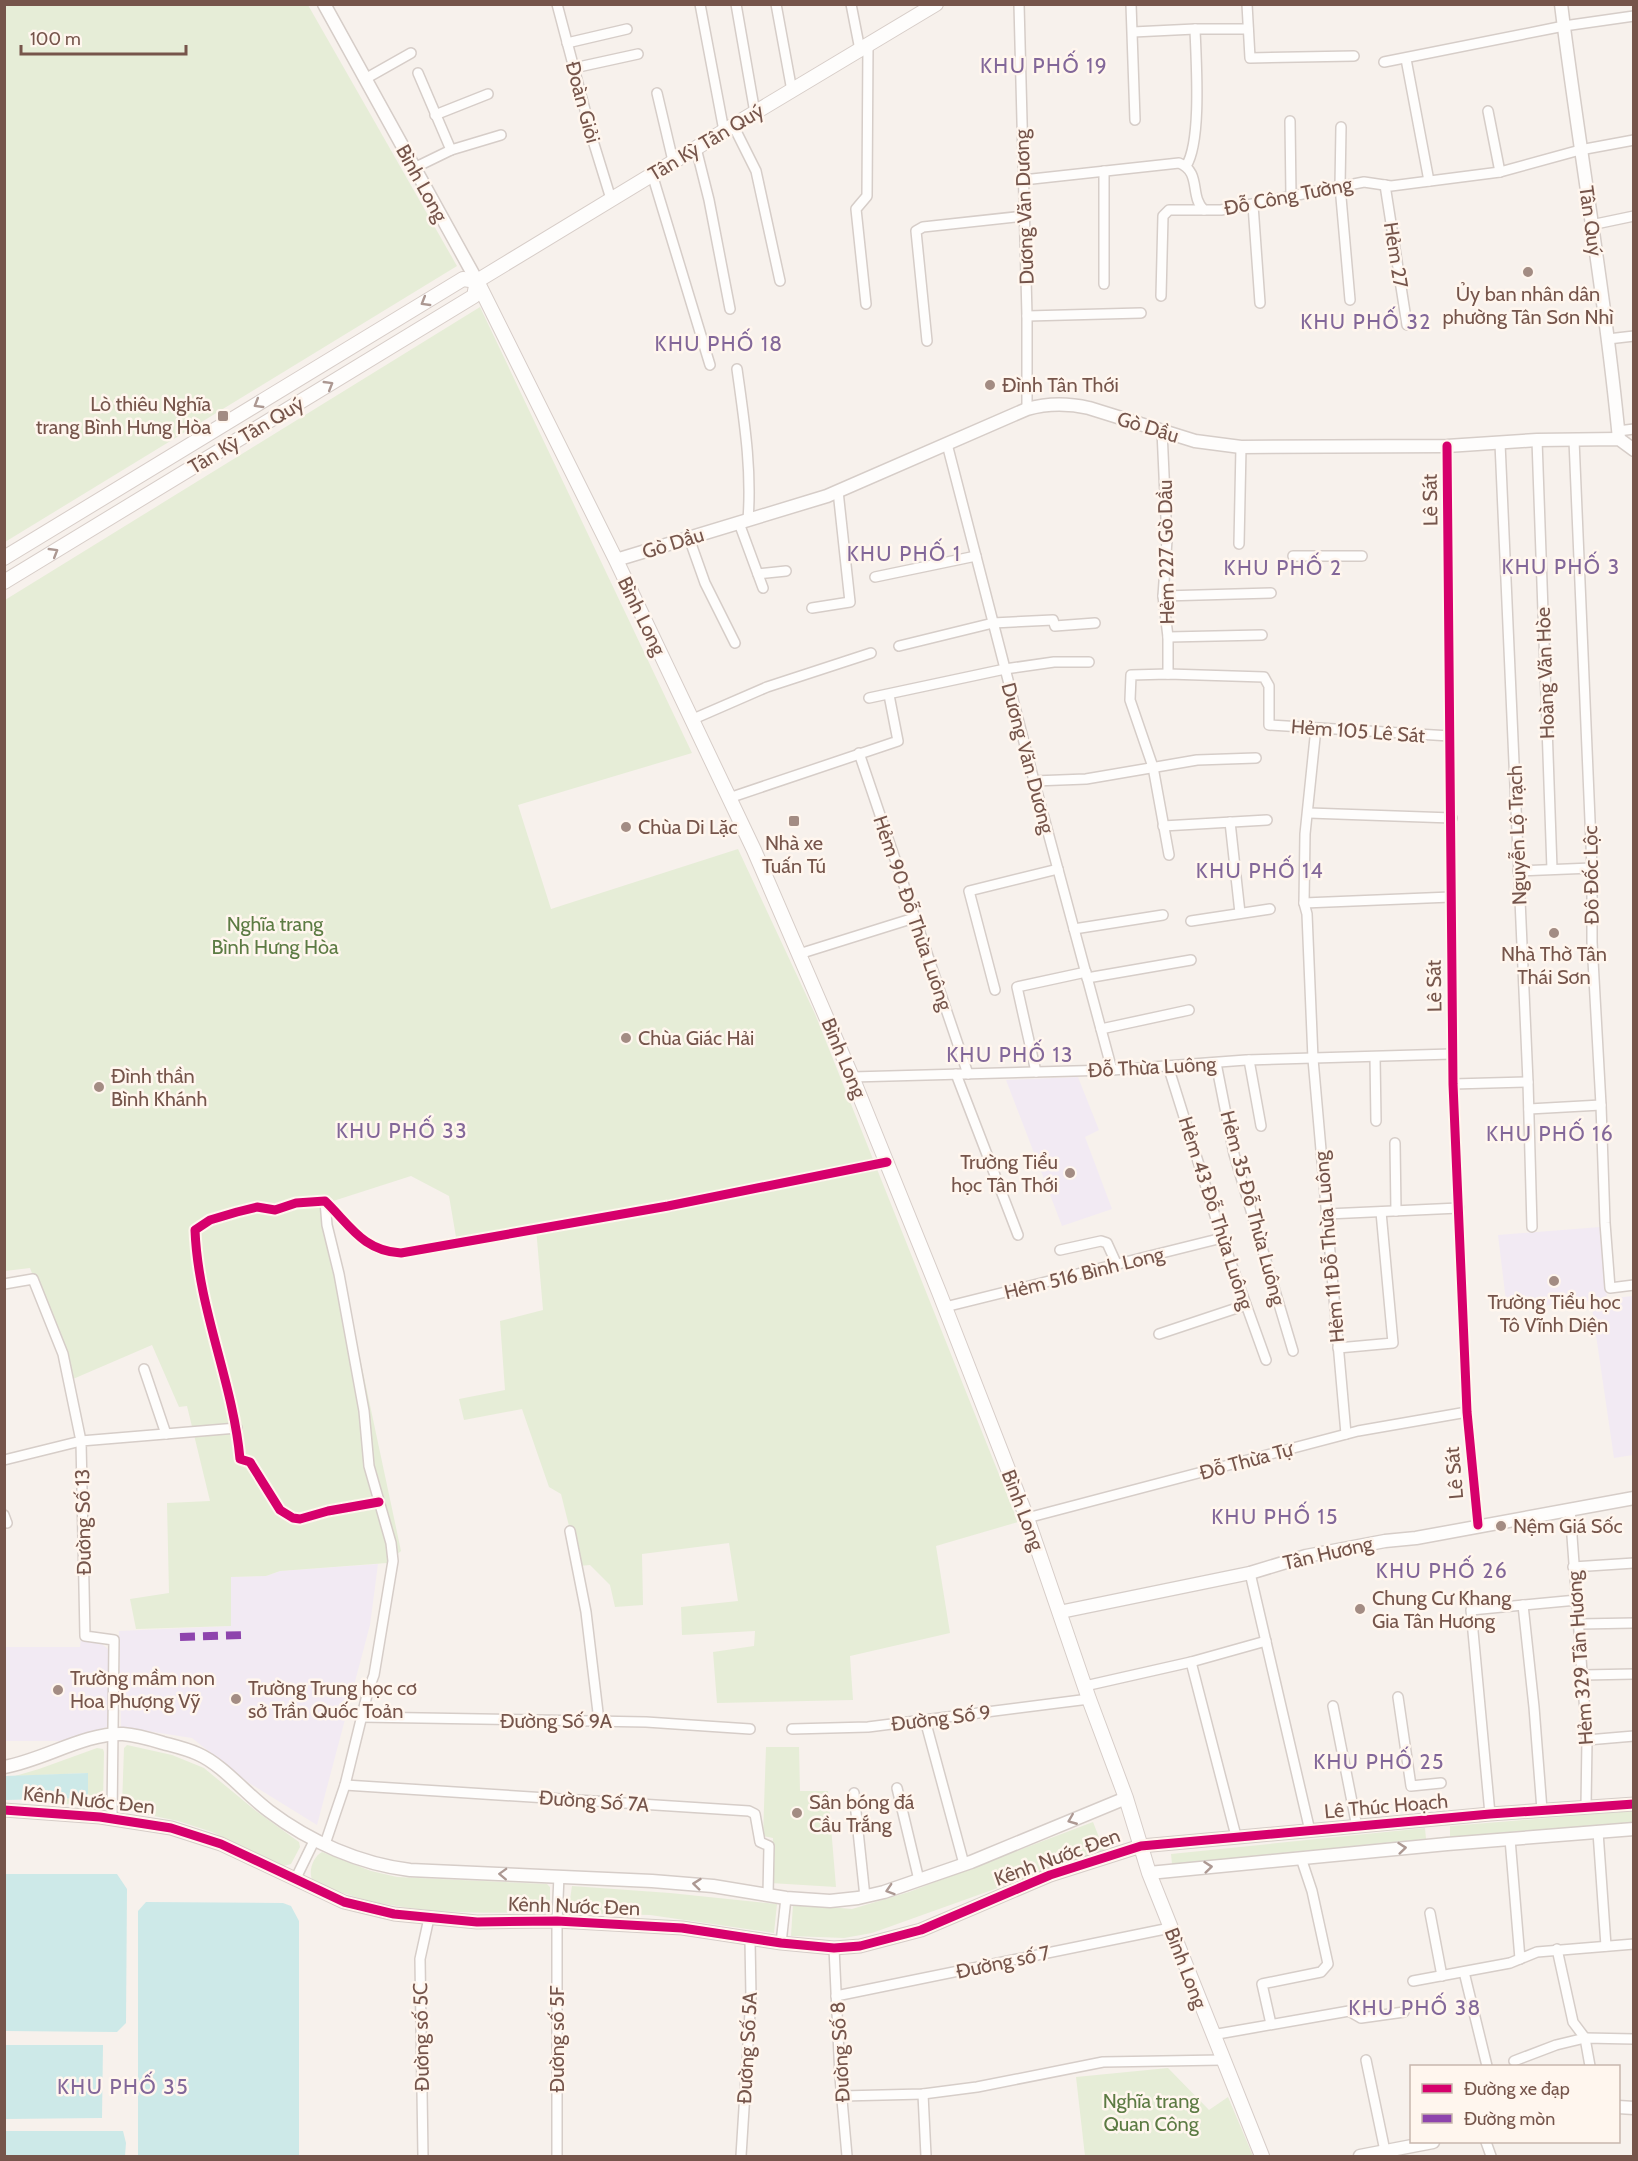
<svg xmlns="http://www.w3.org/2000/svg" width="1638" height="2161" font-family="Cabin,sans-serif">
<rect width="100%" height="100%" fill="#f7f1ec"/>
<g fill="#f2eaf3">
<polygon points="1078,1077 1099,1130 1085,1137 1112,1209 1062,1226 1006,1080"/>
<polygon points="1600,1227 1607,1299 1633,1296 1633,1455 1614,1458 1591,1301 1507,1309 1498,1235"/>
<polygon points="378,1564 370,1625 317,1825 249,1783 192,1738 121,1727 119,1631 231,1626 231,1577 266,1576 280,1571"/>
<polygon points="81,1639 99,1642 108,1649 111,1654 110,1726 60,1741 5,1741 5,1647 80,1647"/>
</g>
<g fill="#e6edd7">
<polygon points="5,4 308,5 457,266 5,542"/>
<polygon points="480,307 692,753 518,805 551,909 738,849 815,1014 1018,1522 936,1546 950,1633 850,1656 853,1700 717,1703 713,1652 754,1646 755,1631 682,1635 681,1607 738,1601 729,1543 642,1554 643,1605 615,1607 610,1585 590,1565 579,1566 561,1494 549,1487 522,1409 464,1420 459,1399 505,1390 500,1321 543,1310 536,1228 456,1237 449,1196 411,1176 327,1203 401,1551 387,1563 280,1571 266,1576 231,1577 231,1626 136,1629 130,1599 169,1593 167,1503 210,1501 187,1406 179,1407 152,1345 73,1379 30,1268 5,1271 5,600"/>
<polygon points="127,1745 172,1755 204,1768 256,1811 299,1842 300,1847 291,1864 284,1866 212,1832 178,1821 125,1810 122,1806 124,1748"/>
<polygon points="766,1747 799,1747 800,1791 828,1791 836,1887 770,1883 773,1838 763,1836"/>
<polygon points="97,1748 103,1749 104,1752 103,1803 101,1807 27,1801 27,1799 87,1798 88,1773 15,1776 39,1769"/>
<polygon points="1633,1811 1633,1823 1450,1837 1450,1826"/>
<polygon points="1093,1822 1104,1850 872,1933 844,1938 791,1936 793,1904 852,1909 909,1892"/>
<polygon points="1425,1828 1426,1839 1172,1864 1171,1854"/>
<path d="M322 1852 371 1871 397 1877 547 1884 550 1887V1907L544 1912C472 1914 376 1915 312 1879 308 1870 314 1856 322 1852Z"/>
<polygon points="572,1886 670,1893 777,1904 774,1933 650,1915 568,1913"/>
<polygon points="1168,2068 1209,2110 1228,2097 1253,2156 1085,2156 1076,2077"/>
</g>
<g fill="#cde9e8">
<polygon points="88,1773 88,1798 5,1800 5,1776"/>
<polygon points="5,1874 117,1874 127,1889 126,2023 117,2032 5,2031"/>
<polygon points="146,1902 283,1903 291,1906 299,1921 299,2156 138,2156 138,1911"/>
<polygon points="5,2045 103,2045 102,2118 5,2119"/>
<polygon points="5,2131 123,2131 126,2143 125,2156 5,2156"/>
</g>
<g fill="none" stroke-linecap="round" stroke-linejoin="round">
<defs>
<g id="minor">
<polyline points="557,4 594,144 611,199"/>
<polyline points="700,4 724,131"/>
<polyline points="736,4 755,113"/>
<polyline points="776,4 792,91"/>
<polyline points="851,4 860,50"/>
<polyline points="1019,4 1027,316 1027,409"/>
<polyline points="1131,4 1135,120"/>
<polyline points="1247,4 1250,58 1354,56"/>
<polyline points="1133,32 1195,29 1248,29"/>
<polyline points="567,43 627,29"/>
<polyline points="1406,59 1429,181"/>
<polyline points="1384,62 1564,26 1634,16"/>
<polyline points="574,68 638,54"/>
<polyline points="365,79 411,53"/>
<polyline points="657,93 673,161"/>
<polyline points="1488,111 1500,172"/>
<polyline points="435,115 488,94"/>
<polyline points="1290,121 1291,196"/>
<polyline points="733,125 756,171 780,281"/>
<polyline points="1341,127 1340,186 1350,300"/>
<polyline points="696,148 709,200 730,309"/>
<polyline points="451,150 501,135"/>
<path d="M1186 166C1202 142 1196 60 1195 29"/>
<polyline points="414,168 451,150 418,73"/>
<polyline points="652,174 710,365"/>
<path d="M1023 180 1179 163C1202 172 1189 196 1204 210H1221L1364 182 1391 186 1500 172 1580 150 1634 140"/>
<polyline points="1385,185 1407,325"/>
<polyline points="1253,205 1260,303"/>
<polyline points="1591,225 1634,216"/>
<polyline points="1104,284 1104,171"/>
<polyline points="1161,296 1163,216 1169,210 1204,210"/>
<polyline points="866,304 856,209 867,196 868,44"/>
<polyline points="1027,316 1141,313"/>
<polyline points="1608,339 1634,336"/>
<polyline points="927,341 916,231 923,227 1024,216"/>
<path d="M737 369C744 420 752 468 748 520"/>
<polyline points="1162,431 1167,540 1163,596 1168,637 1168,674"/>
<polyline points="1618,431 1634,429"/>
<polyline points="1537,440 1552,869"/>
<polyline points="1574,440 1592,868 1592,942 1601,1105 1605,1223 1610,1288 1634,1285"/>
<polyline points="1500,443 1528,1082 1532,1227"/>
<polyline points="947,444 1032,773 1112,1070"/>
<polyline points="1447,446 1453,1084 1467,1412 1478,1525"/>
<polyline points="739,523 763,588"/>
<polyline points="689,538 705,583 735,643"/>
<polyline points="1239,544 1241,447"/>
<polyline points="1293,556 1362,556"/>
<polyline points="758,574 786,571"/>
<polyline points="875,577 976,556"/>
<polyline points="1163,596 1271,593"/>
<polyline points="812,608 850,602 838,491"/>
<polyline points="1168,637 1262,635"/>
<polyline points="899,646 993,623 1053,620 1055,626 1095,623"/>
<polyline points="869,698 1005,669 1054,662 1089,662"/>
<polyline points="691,720 767,687 871,653"/>
<polyline points="1316,728 1305,834 1304,903 1307,914 1313,1059 1346,1434"/>
<polyline points="859,753 968,1074"/>
<polyline points="1034,781 1086,779 1197,760 1256,758"/>
<polyline points="729,798 898,741 889,695"/>
<polyline points="1309,813 1452,818"/>
<polyline points="1230,822 1240,913"/>
<polyline points="1163,826 1267,820"/>
<polyline points="1169,855 1153,767 1130,700 1131,675 1168,674 1264,677 1269,686 1269,725 1450,736"/>
<polyline points="1518,871 1592,868"/>
<polyline points="1304,903 1451,897"/>
<polyline points="1191,921 1270,909"/>
<polyline points="1074,929 1163,915"/>
<polyline points="799,954 914,918"/>
<polyline points="1087,978 1191,960"/>
<polyline points="995,990 969,891 1058,869"/>
<polyline points="1101,1029 1189,1010"/>
<polyline points="1375,1057 1376,1121"/>
<polyline points="1249,1060 1261,1126"/>
<polyline points="1216,1063 1234,1154 1293,1351"/>
<polyline points="1168,1066 1222,1238 1266,1360"/>
<polyline points="1036,1072 1017,987 1086,972"/>
<polyline points="956,1074 1018,1235"/>
<polyline points="852,1077 1112,1070 1246,1060 1452,1054"/>
<polyline points="1453,1084 1528,1082"/>
<polyline points="1529,1109 1601,1105"/>
<polyline points="1395,1143 1396,1211"/>
<polyline points="1327,1214 1459,1208"/>
<polyline points="1060,1250 1101,1241 1107,1243 1117,1265"/>
<polyline points="4,1284 33,1279 63,1354 81,1441 4,1460"/>
<polyline points="945,1307 1222,1238"/>
<polyline points="1159,1334 1246,1305"/>
<polyline points="1338,1348 1393,1343 1381,1212"/>
<polyline points="144,1369 166,1434"/>
<path d="M379 1502 328 1511 300 1519 293 1518 280 1510 250 1462 240 1459C233 1382 198 1309 195 1230L210 1220 237 1212 257 1207 275 1210 296 1203 325 1201C350 1225 363 1251 401 1253L668 1206 887 1162"/>
<polyline points="1570,1509 1587,1740 1586,1807"/>
<polyline points="4,1515 7,1523"/>
<polyline points="1027,1518 1358,1431 1467,1412"/>
<polyline points="570,1531 586,1612 599,1721"/>
<polyline points="1573,1567 1634,1563"/>
<polyline points="1250,1573 1310,1831"/>
<polyline points="1523,1605 1534,1707 1542,1810"/>
<polyline points="1579,1624 1634,1623"/>
<polyline points="1191,1662 1236,1836"/>
<polyline points="1583,1675 1634,1674"/>
<polyline points="1085,1686 1191,1662 1266,1641"/>
<polyline points="1398,1697 1411,1786 1441,1783"/>
<polyline points="1333,1706 1357,1827"/>
<polyline points="362,1717 646,1722 750,1729"/>
<polyline points="925,1720 964,1864"/>
<polyline points="792,1729 868,1727 1089,1699"/>
<polyline points="1587,1740 1634,1736"/>
<polyline points="345,1785 749,1811 755,1814 760,1842 769,1846 768,1895"/>
<polyline points="897,1788 919,1880"/>
<polyline points="854,1793 865,1897"/>
<polyline points="1490,1814 1471,1610 1577,1600"/>
<polyline points="112,1818 114,1640 85,1636 81,1441 237,1428"/>
<polyline points="1598,1832 1606,1946"/>
<polyline points="1510,1839 1520,1959"/>
<polyline points="325,1844 345,1785 368,1691 374,1675 393,1561 391,1543 369,1466 364,1411 339,1274 327,1225 325,1201"/>
<polyline points="295,1880 315,1839"/>
<polyline points="1430,1913 1442,1976"/>
<polyline points="781,1943 786,1898"/>
<polyline points="834,1948 840,2077 847,2156"/>
<polyline points="1557,1949 1573,2022 1585,2038 1590,2066"/>
<polyline points="1464,1972 1487,2066"/>
<polyline points="1413,1981 1510,1963 1537,1952 1634,1944"/>
<polyline points="836,1996 1170,1928"/>
<polyline points="1271,2024 1262,1984 1321,1972 1328,1964 1312,1891 1301,1858"/>
<polyline points="1212,2035 1349,2011 1361,2018 1404,2012"/>
<polyline points="1366,2060 1385,2151"/>
<polyline points="1514,2061 1556,2045 1585,2038 1634,2039"/>
<polyline points="923,2094 926,2156"/>
<polyline points="842,2096 923,2094 977,2087 1103,2062 1222,2060"/>
<polyline points="1486,2142 1491,2156"/>
<polyline points="423,2156 420,1959 429,1918"/>
<polyline points="557,2156 557,1921 559,1876"/>
<polyline points="741,2156 751,1997 750,1939"/>
</g>
<g id="tertiary">
<polyline points="324,4 477,281"/>
<path d="M1561 4C1579 149 1605 293 1619 439"/>
<path d="M616 560 827 496 1027 409C1048 403 1067 403 1089 408L1195 441 1241 447 1447 446 1537 440 1619 439 1634 450"/>
<polyline points="1060,1612 1250,1573 1306,1556 1385,1541 1416,1538 1634,1498"/>
<path d="M4 1767C44 1760 84 1733 123 1734 137 1735 150 1739 163 1743 174 1746 187 1749 198 1754 223 1765 246 1794 269 1811 310 1842 360 1864 410 1870L652 1881 713 1886 786 1898 830 1901 858 1898 884 1892 971 1862 1126 1798"/>
<polyline points="4,1810 100,1817 171,1828 221,1844 344,1902 394,1914 477,1922 557,1921 682,1928 781,1943 834,1948 860,1946 921,1930 1050,1875 1141,1846 1490,1814 1634,1804"/>
<polyline points="1149,1873 1447,1844 1634,1829"/>
<polyline points="1618,2107 1634,2108"/>
<polyline points="1360,2156 1433,2142"/>
</g>
<g id="secondary">
<polyline points="477,281 616,560 754,850 852,1077 939,1292 1027,1518 1089,1699 1126,1798 1149,1873 1262,2156"/>
<polyline points="4,558 463,279 477,281 724,131 936,4"/>
<polyline points="4,582 474,296 477,281"/>
</g>
</defs>
<use href="#minor" stroke="#d6cdc8" stroke-width="12"/>
<use href="#tertiary" stroke="#d6cdc8" stroke-width="15"/>
<use href="#secondary" stroke="#d7cdc8" stroke-width="16"/>
<use href="#minor" stroke="#fefdfc" stroke-width="9"/>
<use href="#tertiary" stroke="#fefdfc" stroke-width="12"/>
<use href="#secondary" stroke="#fefdfc" stroke-width="14"/>
<polyline stroke="#8e44ad" stroke-width="8" stroke-dasharray="15 8" stroke-linecap="butt" points="180,1637 245,1635"/>
<defs>
<g id="cycleway">
<polyline points="1447,446 1453,1084 1467,1412 1478,1525"/>
<path d="M379 1502 328 1511 300 1519 293 1518 280 1510 250 1462 240 1459C233 1382 198 1309 195 1230L210 1220 237 1212 257 1207 275 1210 296 1203 325 1201C350 1225 363 1251 401 1253L668 1206 887 1162"/>
<polyline points="4,1810 100,1817 171,1828 221,1844 344,1902 394,1914 477,1922 557,1921 682,1928 781,1943 834,1948 860,1946 921,1930 1050,1875 1141,1846 1490,1814 1634,1804"/>
</g>
</defs>
<use href="#cycleway" stroke="#fff6ee" stroke-width="13"/>
<use href="#cycleway" stroke="#d6006c" stroke-width="9"/>
</g>
<defs><path id="oneway-chevron" d="M-2-3.5L2.5 0L-2 3.5" fill="none" stroke-width="1.6" stroke-linecap="round" stroke-linejoin="round" transform="scale(1.5)"/></defs>
<g stroke="#ac9892">
<use href="#oneway-chevron" transform="translate(425 302) rotate(149)"/>
<use href="#oneway-chevron" transform="translate(329 385) rotate(-31)"/>
<use href="#oneway-chevron" transform="translate(258 404) rotate(149)"/>
<use href="#oneway-chevron" transform="translate(54 552) rotate(-31)"/>
<use href="#oneway-chevron" transform="translate(1072 1820) rotate(158)"/>
<use href="#oneway-chevron" transform="translate(1402 1848) rotate(-6)"/>
<use href="#oneway-chevron" transform="translate(1208 1867) rotate(-6)"/>
<use href="#oneway-chevron" transform="translate(503 1874) rotate(-178)"/>
<use href="#oneway-chevron" transform="translate(697 1884) rotate(-174)"/>
<use href="#oneway-chevron" transform="translate(890 1890) rotate(162)"/>
</g>
<g fill="#a38c83" stroke="#fff6ee" stroke-width="2">
<circle cx="1528" cy="272" r="6"/>
<circle cx="990" cy="385" r="6"/>
<rect x="217" y="410" width="12" height="12" rx="3"/>
<rect x="788" y="815" width="12" height="12" rx="3"/>
<circle cx="626" cy="827" r="6"/>
<circle cx="1554" cy="933" r="6"/>
<circle cx="626" cy="1038" r="6"/>
<circle cx="99" cy="1087" r="6"/>
<circle cx="1070" cy="1173" r="6"/>
<circle cx="1554" cy="1281" r="6"/>
<circle cx="1501" cy="1526" r="6"/>
<circle cx="1360" cy="1609" r="6"/>
<circle cx="58" cy="1690" r="6"/>
<circle cx="236" cy="1699" r="6"/>
<circle cx="797" cy="1813" r="6"/>
</g>
<g text-anchor="middle" dominant-baseline="central" stroke-width="5" stroke-linejoin="round" paint-order="stroke">
<g font-size="20" fill="#76554b" stroke="#fff6ee">
<text transform="translate(583 102) rotate(75)">Đoàn Giỏi</text>
<text transform="translate(706 142) rotate(-31)">Tân Kỳ Tân Quý</text>
<text transform="translate(422 183) rotate(61)">Bình Long</text>
<text transform="translate(1288 196) rotate(-11)">Đỗ Công Tường</text>
<text transform="translate(1024 207) rotate(-92)">Dương Văn Dương</text>
<text transform="translate(1591 221) rotate(82)">Tân Quý</text>
<text transform="translate(1396 255) rotate(81)">Hẻm 27</text>
<text transform="translate(1148 427) rotate(17)">Gò Dầu</text>
<text transform="translate(246 435) rotate(-31)">Tân Kỳ Tân Quý</text>
<text transform="translate(1430 500) rotate(-91)">Lê Sát</text>
<text transform="translate(673 543) rotate(-17)">Gò Dầu</text>
<text transform="translate(1166 552) rotate(-91)">Hẻm 227 Gò Dầu</text>
<text transform="translate(642 616) rotate(64)">Bình Long</text>
<text transform="translate(1545 673) rotate(-92)">Hoàng Văn Hòe</text>
<text transform="translate(1358 731) rotate(4)">Hẻm 105 Lê Sát</text>
<text transform="translate(1028 758) rotate(75)">Dương Văn Dương</text>
<text transform="translate(1517 835) rotate(-92)">Nguyễn Lộ Trạch</text>
<text transform="translate(1591 875) rotate(-91)">Đô Đốc Lộc</text>
<text transform="translate(913 913) rotate(71)">Hẻm 90 Đỗ Thừa Luông</text>
<text transform="translate(1434 986) rotate(-91)">Lê Sát</text>
<text transform="translate(844 1058) rotate(67)">Bình Long</text>
<text transform="translate(1152 1067) rotate(-3)">Đỗ Thừa Luông</text>
<text transform="translate(1253 1208) rotate(75)">Hẻm 35 Đỗ Thừa Luông</text>
<text transform="translate(1216 1213) rotate(72)">Hẻm 43 Đỗ Thừa Luông</text>
<text transform="translate(1329 1247) rotate(-95)">Hẻm 11 Đỗ Thừa Luông</text>
<text transform="translate(1084 1273) rotate(-14)">Hẻm 516 Bình Long</text>
<text transform="translate(1246 1461) rotate(-15)">Đỗ Thừa Tự</text>
<text transform="translate(1454 1473) rotate(-95)">Lê Sát</text>
<text transform="translate(1023 1510) rotate(69)">Bình Long</text>
<text transform="translate(83 1522) rotate(-91)">Đường Số 13</text>
<text transform="translate(1328 1553) rotate(-13)">Tân Hương</text>
<text transform="translate(1580 1658) rotate(-94)">Hẻm 329 Tân Hương</text>
<text transform="translate(941 1718) rotate(-7)">Đường Số 9</text>
<text x="556" y="1721">Đường Số 9A</text>
<text transform="translate(89 1800) rotate(6)">Kênh Nước Đen</text>
<text transform="translate(594 1801) rotate(4)">Đường Số 7A</text>
<text transform="translate(1386 1806) rotate(-5)">Lê Thúc Hoạch</text>
<text transform="translate(1057 1857) rotate(-20)">Kênh Nước Đen</text>
<text transform="translate(574 1906) rotate(2)">Kênh Nước Đen</text>
<text transform="translate(1003 1962) rotate(-12)">Đường số 7</text>
<text transform="translate(1186 1968) rotate(69)">Bình Long</text>
<text transform="translate(421 2037) rotate(-91)">Đường số 5C</text>
<text transform="translate(557 2039) rotate(-90)">Đường số 5F</text>
<text transform="translate(747 2048) rotate(-87)">Đường Số 5A</text>
<text transform="translate(840 2052) rotate(-93)">Đường Số 8</text>
</g>
<g font-size="20" fill="#76554b" stroke="#fff6ee" text-anchor="start">
<text x="1528" y="294" text-anchor="middle">Ủy ban nhân dân<tspan x="1528" dy="23">phường Tân Sơn Nhì</tspan></text>
<text x="1002" y="385">Đình Tân Thới</text>
<text x="211" y="404" text-anchor="end">Lò thiêu Nghĩa<tspan x="211" dy="23">trang Bình Hưng Hòa</tspan></text>
<text x="638" y="827">Chùa Di Lặc</text>
<text x="794" y="843" text-anchor="middle">Nhà xe<tspan x="794" dy="23">Tuấn Tú</tspan></text>
<text x="1554" y="954" text-anchor="middle">Nhà Thờ Tân<tspan x="1554" dy="23">Thái Sơn</tspan></text>
<text x="638" y="1038">Chùa Giác Hải</text>
<text x="111" y="1076">Đình thần<tspan x="111" dy="23">Bình Khánh</tspan></text>
<text x="1058" y="1162" text-anchor="end">Trường Tiểu<tspan x="1058" dy="23">học Tân Thới</tspan></text>
<text x="1554" y="1302" text-anchor="middle">Trường Tiểu học<tspan x="1554" dy="23">Tô Vĩnh Diện</tspan></text>
<text x="1513" y="1526">Nệm Giá Sốc</text>
<text x="1372" y="1598">Chung Cư Khang<tspan x="1372" dy="23">Gia Tân Hương</tspan></text>
<text x="70" y="1678">Trường mầm non<tspan x="70" dy="23">Hoa Phượng Vỹ</tspan></text>
<text x="248" y="1688">Trường Trung học cơ<tspan x="248" dy="23">sở Trần Quốc Toản</tspan></text>
<text x="809" y="1802">Sân bóng đá<tspan x="809" dy="23">Cầu Trắng</tspan></text>
</g>
<g font-size="20" fill="#5c7b43" stroke="#fff6ee">
<text x="275" y="924">Nghĩa trang<tspan x="275" dy="23">Bình Hưng Hòa</tspan></text>
<text x="1151" y="2101">Nghĩa trang<tspan x="1151" dy="23">Quan Công</tspan></text>
</g>
<g font-size="21" letter-spacing="1.5" fill="#826799" stroke="#fff6ee">
<text x="1044" y="65">KHU PHỐ 19</text>
<text x="1366" y="321">KHU PHỐ 32</text>
<text x="719" y="343">KHU PHỐ 18</text>
<text x="904" y="553">KHU PHỐ 1</text>
<text x="1561" y="566">KHU PHỐ 3</text>
<text x="1283" y="567">KHU PHỐ 2</text>
<text x="1260" y="870">KHU PHỐ 14</text>
<text x="1010" y="1054">KHU PHỐ 13</text>
<text x="402" y="1130">KHU PHỐ 33</text>
<text x="1550" y="1133">KHU PHỐ 16</text>
<text x="1275" y="1516">KHU PHỐ 15</text>
<text x="1442" y="1570">KHU PHỐ 26</text>
<text x="1379" y="1761">KHU PHỐ 25</text>
<text x="1415" y="2007">KHU PHỐ 38</text>
<text x="123" y="2086">KHU PHỐ 35</text>
</g>
</g>
<rect width="1638" height="2161" fill="none" stroke="#76554b" stroke-width="12"/>
<rect x="1410" y="2065" width="210" height="78" fill="#fff6ee" stroke="#c8b6ad" stroke-width="1.5"/>
<rect x="1422" y="2084" width="30" height="9" fill="#d6006c" stroke="#c8b6ad" stroke-width="1.5"/>
<text x="1464" y="2095" font-size="18" fill="#76554b">Đường xe đạp</text>
<rect x="1422" y="2114" width="30" height="9" fill="#8e44ad" stroke="#c8b6ad" stroke-width="1.5"/>
<text x="1464" y="2125" font-size="18" fill="#76554b">Đường mòn</text>
<path d="M21 45v9h165v-9" fill="none" stroke="#76554b" stroke-width="3"/>
<text x="30" y="45" font-size="18" fill="#76554b" stroke="#fff6ee" stroke-width="4.5" paint-order="stroke">100 m</text>
</svg>
